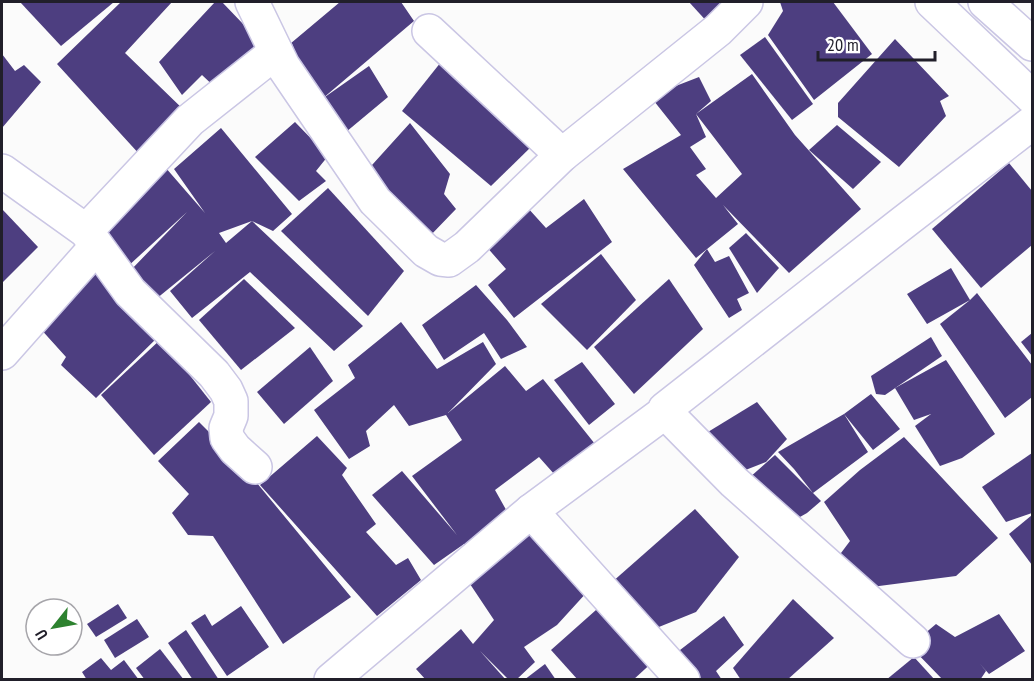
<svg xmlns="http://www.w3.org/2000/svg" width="1034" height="681" font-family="'PT Sans Narrow',sans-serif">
<rect width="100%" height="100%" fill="#fbfbfb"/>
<g fill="#4d3e80" fill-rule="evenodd">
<polygon points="20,2 114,2 61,46"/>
<polygon points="121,2 172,2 125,53 186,112 141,156 57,64"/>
<polygon points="215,2 222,2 269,51 220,92 202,75 182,95 159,62"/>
<polygon points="340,2 401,2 414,21 322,99 369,66 388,97 346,132 278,54"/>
<polygon points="689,2 735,2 710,25"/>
<polygon points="780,2 833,2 872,54 814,100 768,35 783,11"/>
<polygon points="765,37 813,104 792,120 740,55"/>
<polygon points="895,39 949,96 940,101 946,116 899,167 838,117 838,103"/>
<polygon points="2,54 15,71 24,65 41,82 2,128"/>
<polygon points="441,62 534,144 491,186 402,111"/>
<polygon points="752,74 795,135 861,209 789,273 723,205 738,224 696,258 623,169 681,135 650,96 699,77 711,101 696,114 706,137 690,147 706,169 696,175 716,198 742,174 696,114"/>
<polygon points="295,122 328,156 316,171 326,181 299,201 255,157"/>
<polygon points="410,123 450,174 444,194 456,209 428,238 363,175"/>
<polygon points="837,125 881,162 853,189 809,150"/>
<path d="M221 128 292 214 273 231 252 221 363 326 334 351 250 272 192 318 170 291 215 251 156 299 129 272 187 212 126 268 101 237 165 167 205 213 174 169ZM252 221 226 243 219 233Z"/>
<polygon points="1009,163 1032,191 1032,245 981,288 932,229"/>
<polygon points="328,188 404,271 368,316 281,231"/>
<polygon points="584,199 612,242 514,318 488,285 506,269 485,245 527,207 546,228"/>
<polygon points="2,209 38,247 2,283"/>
<polygon points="746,233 779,268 757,293 729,248"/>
<polygon points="707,249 715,262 729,256 749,293 737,299 742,310 729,318 694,265"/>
<polygon points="601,254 636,300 587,350 541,304"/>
<polygon points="95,266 162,333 96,398 61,365 66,357 38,326"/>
<polygon points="951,268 970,300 977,293 1032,365 1032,397 1005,418 940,324 970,300 927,324 907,294"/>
<polygon points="244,279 295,328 241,370 199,320"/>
<polygon points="669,279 703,329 634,394 594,347"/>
<polygon points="476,285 507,320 527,347 501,359 484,333 444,360 422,325"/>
<polygon points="401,322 437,369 483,342 496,364 448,413 505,366 526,391 543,379 599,449 555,475 539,457 495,490 509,515 468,550 464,544 434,565 372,495 402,471 457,535 412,476 462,440 446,415 409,426 394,405 366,431 370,446 349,459 314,410 355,378 348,365"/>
<polygon points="1032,333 1032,356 1021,342"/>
<polygon points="931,337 942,356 885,395 876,394 871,376"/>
<polygon points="161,339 211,402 154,455 101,395"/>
<polygon points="310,347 333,381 284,424 257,392"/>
<polygon points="946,360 995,434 962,458 940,466 915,426 931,414 914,420 895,388"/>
<polygon points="582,362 615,404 589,425 554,380"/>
<polygon points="871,394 900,429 873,450 844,414 868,452 813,493 821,501 807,513 791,522 749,478 775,455 813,493 794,469 778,452 844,414"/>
<polygon points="757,402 787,439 766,462 743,471 703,435"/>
<polygon points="199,422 242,465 351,597 283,644 213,536 188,535 172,513 189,494 158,461"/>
<polygon points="317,436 347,468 342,475 376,524 366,532 396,565 408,558 421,580 377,616 260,485"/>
<polygon points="904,437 998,538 956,576 856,589 835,561 850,541 824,502 860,470"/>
<polygon points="1032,453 1032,513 1006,522 982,487"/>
<polygon points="695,509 739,557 696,612 649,631 611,583"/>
<polygon points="1032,515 1032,565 1009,534"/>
<polygon points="530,527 588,591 557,625 524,647 535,662 516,680 509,680 480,651 506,680 426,680 416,669 461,629 473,644 494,620 470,584"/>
<polygon points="793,599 834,638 787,680 741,680 733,668"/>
<polygon points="605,602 656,659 633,680 578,680 551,650"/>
<polygon points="118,604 127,618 96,637 87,624"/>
<polygon points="241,606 269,647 227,676 191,623 205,614 212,626"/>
<polygon points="999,614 1025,651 989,674 980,664 986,671 980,680 943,680 910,646 936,624 955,637"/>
<polygon points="724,616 744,645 716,671 722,680 691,680 671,657"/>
<polygon points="137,619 149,637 115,658 104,640"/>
<polygon points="186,630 219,680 193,680 168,643"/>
<polygon points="160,649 184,680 145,680 136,668"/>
<polygon points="914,657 935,680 886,680"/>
<polygon points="101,658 111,670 124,660 139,680 87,680 82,672"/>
<polygon points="545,664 556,680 524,680"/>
</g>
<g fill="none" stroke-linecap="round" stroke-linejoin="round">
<defs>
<g id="minor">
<polyline points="252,2 283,66 375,201 426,251 440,259 449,260 467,247 562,155 718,30 746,2"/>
<polyline points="429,31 562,155"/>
<polyline points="2,171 86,231 130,292 214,374 226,390 231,401 231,416 226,428 227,438 235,449 255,467"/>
<polyline points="86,231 190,120 276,52"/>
<polyline points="2,353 96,247"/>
<polyline points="665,412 734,482 913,641"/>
<polyline points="531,511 683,680"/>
<polyline points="331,680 531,511 665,412 665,409 900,225 1032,123"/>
</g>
<g id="trunk">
<polyline points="932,2 1032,97"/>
<polyline points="985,2 1032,44"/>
</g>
</defs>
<use href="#minor" stroke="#cac6e4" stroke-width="36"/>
<use href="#trunk" stroke="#cac6e4" stroke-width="36"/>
<use href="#minor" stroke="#fff" stroke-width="33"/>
<use href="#trunk" stroke="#fff" stroke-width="33"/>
</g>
<rect width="1034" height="681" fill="none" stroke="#211f2a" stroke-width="6"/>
<g transform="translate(54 627) rotate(239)"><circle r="28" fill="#ffffff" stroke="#a6a5aa" stroke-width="1.5"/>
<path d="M0-4.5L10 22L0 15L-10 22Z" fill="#2d822f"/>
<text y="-9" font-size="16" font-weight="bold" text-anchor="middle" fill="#211f2a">U</text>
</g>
<path d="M818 51v9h117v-9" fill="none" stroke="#211f2a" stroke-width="3"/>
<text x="827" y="51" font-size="18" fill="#211f2a" stroke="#ffffff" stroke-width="4.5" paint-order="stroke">20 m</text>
</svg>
